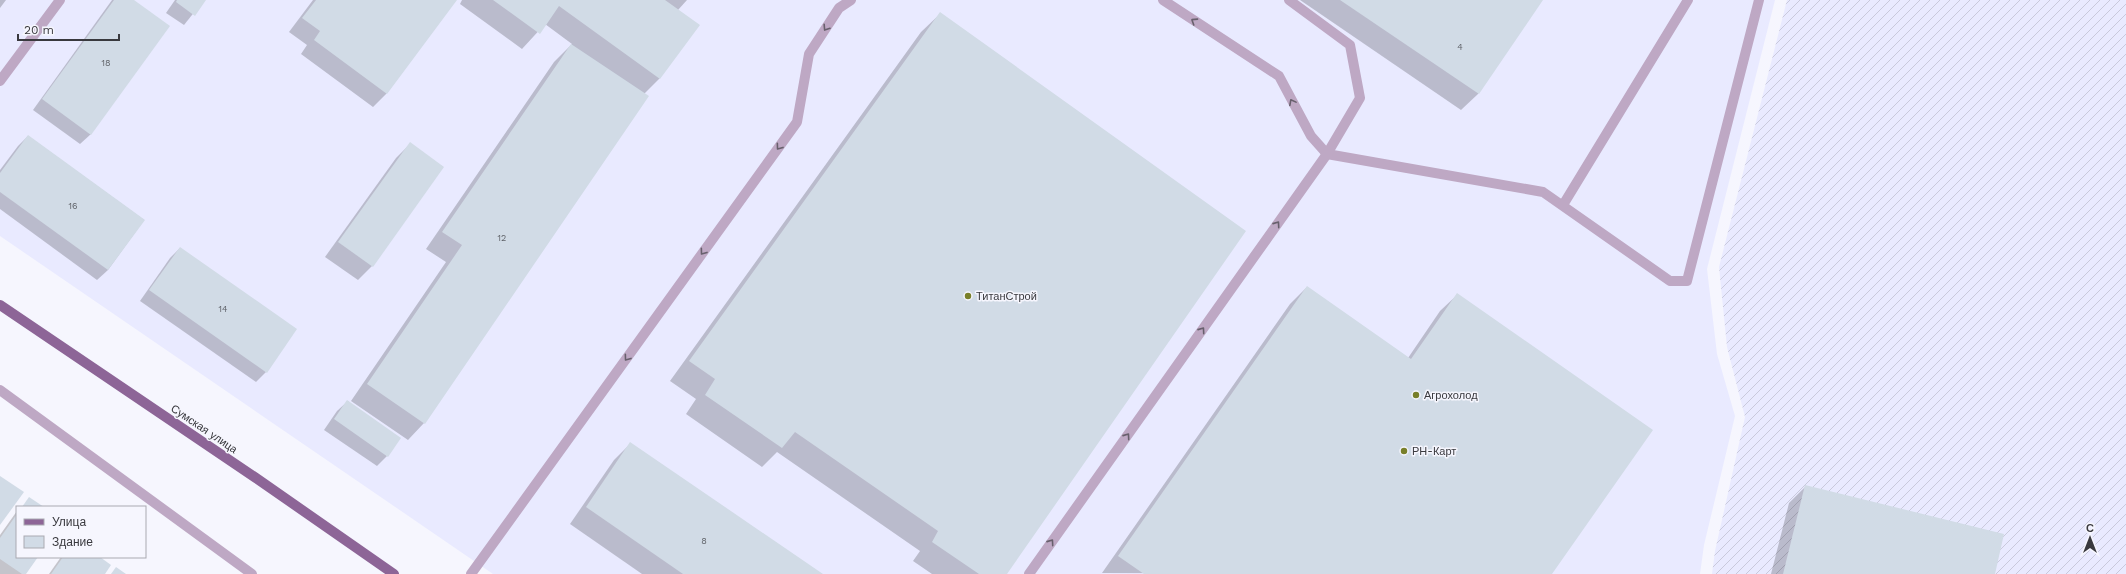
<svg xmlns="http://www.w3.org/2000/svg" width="2126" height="574" font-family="'Work Sans',sans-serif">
<defs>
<pattern id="industrial-furrows" width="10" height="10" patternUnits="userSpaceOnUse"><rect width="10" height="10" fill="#e9eaff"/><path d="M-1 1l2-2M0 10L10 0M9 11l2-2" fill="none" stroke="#c9c9dc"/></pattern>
</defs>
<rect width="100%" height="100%" fill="#f6f6fe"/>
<polygon fill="#e9eaff" points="0,0 1775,0 1707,269 1717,354 1735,416 1704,545 1700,574 493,574 0,236"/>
<polygon fill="url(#industrial-furrows)" points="1787,0 2126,0 2126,574 1712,574 1715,551 1745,417 1727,347 1719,267"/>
<g fill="#0003">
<polygon points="0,0 6,0 0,8"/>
<polygon points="112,0 132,0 91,134 80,144 33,110"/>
<polygon points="175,0 204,0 184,25 166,13"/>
<polygon points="313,0 455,0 387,93 373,107 301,54 307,45 289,32"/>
<polygon points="462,0 687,0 678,10 660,78 644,94 424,423 408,440 351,401 446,262 426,249 554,62 572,44 545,24 522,49 460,4"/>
<polygon points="1300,0 1542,0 1478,94 1461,110"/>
<polygon points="941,13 1005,574 932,574 913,561 920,551 777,452 762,467 686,414 696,399 670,381 921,32"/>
<polygon points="28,136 144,220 108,270 97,280 0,209 0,170 18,146"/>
<polygon points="410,144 443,167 372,266 358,280 325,257 396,158"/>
<polygon points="180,248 266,372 256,382 140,301 170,258"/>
<polygon points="1307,287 1408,358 1440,311 1457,295 1551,574 1102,573 1290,304"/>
<polygon points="348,401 387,456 377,466 324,430 337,411"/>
<polygon points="630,444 821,574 642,574 570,524 614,460"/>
<polygon points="1805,487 1994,574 1771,574 1789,503"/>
<polygon points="17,511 17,557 37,557 25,574 0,574 0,535"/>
<polygon points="61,557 98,557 103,574 49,574"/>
</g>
<g fill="#d1dbe6">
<polygon points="114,0 134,0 170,26 91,135 42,99"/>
<polygon points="177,0 206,0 195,16 176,2"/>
<polygon points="316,0 457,0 387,94 314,40 320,31 302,18"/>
<polygon points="493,0 665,0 700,25 660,79 559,6 540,34"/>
<polygon points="1340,0 1543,0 1479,94"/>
<polygon points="940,12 1246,231 1007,574 979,574 932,542 938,531 795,432 782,448 705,395 715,379 689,361"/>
<polygon points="571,44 649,96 425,424 367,384 462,245 442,232"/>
<polygon points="28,135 145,220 108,270 0,192 0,173"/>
<polygon points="410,142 444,167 373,267 338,242"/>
<polygon points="180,247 297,329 267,373 149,290"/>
<polygon points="1307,286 1411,359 1457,293 1653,430 1552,574 1144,574 1118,556"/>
<polygon points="347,400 401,438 388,457 334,419"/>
<polygon points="630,442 823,574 683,574 586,507"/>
<polygon points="0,476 24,492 0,525"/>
<polygon points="1805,485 2004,534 1995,574 1783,574"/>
<polygon points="29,497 44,507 22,507"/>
<polygon points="17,514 17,557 38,557 26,574 22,574 0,559 0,538"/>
<polygon points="63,557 100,557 111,565 105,574 51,574"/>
<polygon points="116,567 126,574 111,574"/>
</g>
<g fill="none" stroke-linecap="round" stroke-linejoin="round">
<g stroke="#bea8c4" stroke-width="10">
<polyline points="1163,0 1279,76 1311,136 1327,154 1543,192 1670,281 1687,281 1759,0"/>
<polyline points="0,81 60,0"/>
<polyline points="1563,205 1688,0"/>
<polyline points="471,574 797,122 809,54 839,8 851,0"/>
<polyline points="1029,574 1327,154 1360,98 1350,45 1289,0"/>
</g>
<polyline stroke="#bea8c4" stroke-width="10" points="0,390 252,574"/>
<polyline stroke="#8d6597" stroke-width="10" points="0,305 256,478 394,574"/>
</g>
<defs><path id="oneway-chevron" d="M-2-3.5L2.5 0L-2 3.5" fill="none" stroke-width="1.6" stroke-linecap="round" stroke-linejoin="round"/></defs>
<g stroke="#68606d">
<use href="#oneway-chevron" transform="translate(1194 21) rotate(-147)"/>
<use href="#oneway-chevron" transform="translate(826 28) rotate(123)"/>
<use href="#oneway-chevron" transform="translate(1292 102) rotate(-118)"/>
<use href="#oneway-chevron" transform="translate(779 147) rotate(126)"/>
<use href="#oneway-chevron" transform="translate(1277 224) rotate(-55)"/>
<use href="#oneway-chevron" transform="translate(703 252) rotate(126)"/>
<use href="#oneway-chevron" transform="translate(1202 330) rotate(-55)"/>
<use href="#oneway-chevron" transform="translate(627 358) rotate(126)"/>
<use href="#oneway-chevron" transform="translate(1127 436) rotate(-55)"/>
<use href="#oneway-chevron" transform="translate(1051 542) rotate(-55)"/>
</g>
<g fill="#787f29" stroke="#f6f6fe" stroke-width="1.5">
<circle cx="968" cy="296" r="4"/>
<circle cx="1416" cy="395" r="4"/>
<circle cx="1404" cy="451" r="4"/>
</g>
<g text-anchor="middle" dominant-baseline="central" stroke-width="3" stroke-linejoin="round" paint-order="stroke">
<g font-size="9" fill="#5f6268">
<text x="1460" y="47">4</text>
<text x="106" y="63">18</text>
<text x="73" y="206">16</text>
<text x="502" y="238">12</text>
<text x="223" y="309">14</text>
<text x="704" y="541">8</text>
</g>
<g font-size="11" fill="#39393e" stroke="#f6f6fe" text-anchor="start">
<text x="976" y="296">ТитанСтрой</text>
<text x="1424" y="395">Агрохолод</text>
<text x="1412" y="451">РН-Карт</text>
</g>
<g font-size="11" fill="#39393e" stroke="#f6f6fe">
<text transform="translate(204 429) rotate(34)">Сумская улица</text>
</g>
</g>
<rect x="16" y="506" width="130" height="52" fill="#f6f6fe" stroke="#aaaab1"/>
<rect x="24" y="519" width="20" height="6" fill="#8d6597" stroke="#aaaab1"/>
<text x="52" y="526" font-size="12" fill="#39393e">Улица</text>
<rect x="24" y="536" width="20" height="12" fill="#d1dbe6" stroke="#aaaab1"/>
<text x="52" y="546" font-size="12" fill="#39393e">Здание</text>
<g transform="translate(2090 538)" stroke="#f6f6fe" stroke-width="3" paint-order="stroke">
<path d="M0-3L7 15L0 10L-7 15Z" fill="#39393e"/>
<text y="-6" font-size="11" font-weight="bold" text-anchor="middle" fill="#39393e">С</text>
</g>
<path d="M18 34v6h101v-6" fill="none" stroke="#39393e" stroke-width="2"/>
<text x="24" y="34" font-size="12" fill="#39393e" stroke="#f6f6fe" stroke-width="3" paint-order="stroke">20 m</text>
</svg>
